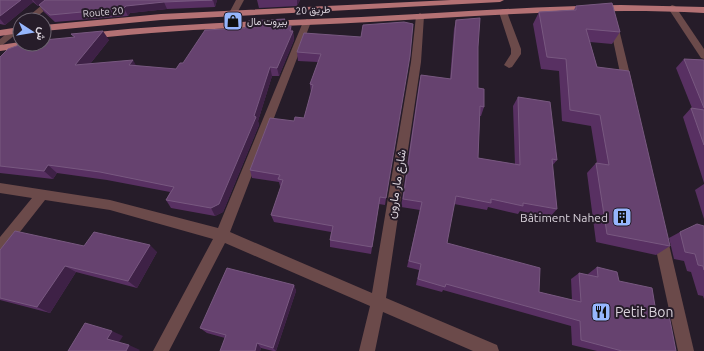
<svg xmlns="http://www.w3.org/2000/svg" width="704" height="351" font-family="Ubuntu,Vazirmatn,sans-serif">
<rect width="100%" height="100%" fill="#261c29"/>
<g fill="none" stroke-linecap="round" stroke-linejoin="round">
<g fill="#6b4a4a" fill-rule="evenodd">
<polygon points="48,0 57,0 33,20 24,20"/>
<polygon points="236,0 244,0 235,17 229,17 228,15"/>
<polygon points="672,5 675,6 704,49 704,59 701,58 668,8"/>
<polygon points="503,9 507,12 521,49 521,54 512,67 509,68 504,65 511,54 511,49 499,12"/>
<polygon points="420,13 424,16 421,62 386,298 497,345 499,351 473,351 383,312 375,351 359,351 370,306 225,243 169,351 153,351 213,239 110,210 45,200 5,251 0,253 0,237 32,198 0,193 0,183 110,200 218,228 303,22 307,19 311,22 230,232 372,293 411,62 416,16"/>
<polygon points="613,18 617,21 633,87 628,90 623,87 609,21"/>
<polygon points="20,23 20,31 0,47 0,39"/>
<polygon points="660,230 665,232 667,236 694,351 678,351 653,236 655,232"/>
</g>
<g fill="#b47174" fill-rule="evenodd">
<polygon points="451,0 504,0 500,2 161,20 44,31 44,25 161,14"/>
<path d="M621 5 704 7V13C592 7 482 16 370 22 276 27 182 28 89 39L85 36 89 33C179 23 270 21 361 17 447 13 534 6 621 5Z"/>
<polygon points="20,27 20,33 0,36 0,30"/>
<polygon points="20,42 20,44 33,44 28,47 0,51 0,45"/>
</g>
</g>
<g fill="#583062">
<polygon points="0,0 217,0 215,7 167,9 130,13 128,16 55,22 44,12 39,5 38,6 33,2 5,25 0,24"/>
<polygon points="257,0 300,0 297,6 259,8"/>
<polygon points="576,6 620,32 612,44 590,42 597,67 670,246 656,255 596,242 587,173 596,163 597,163 591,126 562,121 559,71 541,69 533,24 539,12 574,10"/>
<polygon points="285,19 286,26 293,31 294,40 279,76 272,76 258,121 259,125 223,212 215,216 171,208 166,200 170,192 107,180 57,173 53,179 0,173 0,57 74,37 71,34 109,40 90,64 136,66 176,69 183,63 245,28"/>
<polygon points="456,20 478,47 478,88 484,107 481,116 480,116 478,158 515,165 513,106 518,97 557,160 552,166 557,209 550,217 520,211 518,214 488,207 487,210 454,204 447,243 539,292 572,300 571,279 579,273 588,275 588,274 597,267 619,281 656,312 676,351 597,351 572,345 571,326 443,290 442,292 416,285 419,270 407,267 420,210 401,207 419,84 421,75 450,79 454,29"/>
<polygon points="413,24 385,205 379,204 371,254 330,247 330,240 331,232 274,222 271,215 281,186 280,186 279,182 252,178 250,170 294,121 304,118 311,93 310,84 318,62 298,61 297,52 361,37"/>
<polygon points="684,59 704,60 704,183 683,117 691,108 692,108 676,68"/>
<polygon points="704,184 704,219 695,190"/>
<polygon points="704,226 704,299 703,296 698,295 691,272 687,271 684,261 674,259 669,238 680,232"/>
<polygon points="84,246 157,252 137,288 76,272 50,313 0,300 0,250"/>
<polygon points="294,285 296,291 276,351 273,351 261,348 260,351 220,351 225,338 207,333 200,328"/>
</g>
<g fill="#3e2146">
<polygon points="21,0 32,0 33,2 5,25 0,19 0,16"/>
<polygon points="33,0 46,0 38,6"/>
<polygon points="213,0 217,0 215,7"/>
<polygon points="297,0 300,0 297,6"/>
<polygon points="164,2 167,9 130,13 128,16 124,8 126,6"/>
<polygon points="285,19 286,28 281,26"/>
<polygon points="291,26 294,40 279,76 277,68"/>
<polygon points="103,31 109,40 82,74 75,65"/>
<polygon points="133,60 138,69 129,65"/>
<polygon points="270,67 272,76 258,121 259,125 223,212 215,216 211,208"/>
<polygon points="48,165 57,173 53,179 44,171"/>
<polygon points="150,245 157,252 137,288 128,281"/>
<polygon points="65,266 76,272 50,313 37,307"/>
<polygon points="294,285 296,291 276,351 273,348"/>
<polygon points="112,331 123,336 118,344 107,339"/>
<polygon points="257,343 261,348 260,351 255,351"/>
<polygon points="129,345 140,350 139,351 126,351"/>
</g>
<g fill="#66426f" stroke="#785880">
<polygon points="0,0 21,0 0,16"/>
<polygon points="45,0 212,0 164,2 126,6 124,8 50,15 39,5"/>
<polygon points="612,3 620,32 586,29 597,67 629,71 670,246 607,234 596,163 609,165 600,115 570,110 566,59 547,57 539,12 576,10 576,6"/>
<polygon points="480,18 478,47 478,88 484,89 484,107 480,106 478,158 520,165 518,97 550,102 557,160 552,159 557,209 523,203 523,206 491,199 491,203 456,196 447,243 540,268 539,292 581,302 579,273 598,277 597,267 617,272 619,281 652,288 656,312 669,315 676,351 622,351 581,340 580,321 446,284 445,287 418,279 421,264 409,261 422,202 403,199 421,75 451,79 456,20"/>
<polygon points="285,19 281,26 291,26 290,31 293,31 277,68 270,67 254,116 256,117 219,204 211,208 166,200 174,187 100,172 48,165 44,171 0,166 0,57 8,49 22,44 44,44 44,40 75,37 71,34 103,31 75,65 133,60 129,65 176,69 180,63 183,63 205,30 245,28 248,21"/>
<polygon points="404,22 413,24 410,56 386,198 380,197 372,247 330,240 333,226 271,215 283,180 278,179 280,175 250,170 270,118 294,121 295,117 304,118 313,85 310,84 321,54 297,52 304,33 361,37 363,25"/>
<polygon points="684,59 704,60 704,108"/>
<polygon points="691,108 704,110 704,145"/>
<polygon points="697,224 704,226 704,270 703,266 698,265 695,254 685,252 680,232"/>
<polygon points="15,231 84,246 94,232 150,245 128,281 65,266 37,307 0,298 0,250"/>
<polygon points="227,268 294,285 273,348 257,343 255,351 220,351 226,335 200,328"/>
<polygon points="85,323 112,331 107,339 129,345 126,351 68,351"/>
</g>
<defs>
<symbol id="shop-square" viewBox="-11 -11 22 22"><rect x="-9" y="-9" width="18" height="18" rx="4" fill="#96b6fd" stroke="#261c29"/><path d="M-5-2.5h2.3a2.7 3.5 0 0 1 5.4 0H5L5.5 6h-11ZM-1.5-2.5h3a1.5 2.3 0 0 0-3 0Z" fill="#111"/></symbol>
<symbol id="building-square" viewBox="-11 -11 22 22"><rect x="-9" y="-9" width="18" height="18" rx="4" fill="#96b6fd" stroke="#261c29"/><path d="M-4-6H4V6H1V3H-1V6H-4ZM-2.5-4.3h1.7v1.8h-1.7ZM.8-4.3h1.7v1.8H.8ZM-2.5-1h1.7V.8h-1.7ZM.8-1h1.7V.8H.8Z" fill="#111"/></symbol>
<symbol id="restaurant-square" viewBox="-11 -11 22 22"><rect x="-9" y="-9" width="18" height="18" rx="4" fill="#96b6fd" stroke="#261c29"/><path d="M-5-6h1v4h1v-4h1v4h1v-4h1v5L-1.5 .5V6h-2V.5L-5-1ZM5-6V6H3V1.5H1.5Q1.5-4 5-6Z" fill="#111"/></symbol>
</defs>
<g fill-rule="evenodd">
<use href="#shop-square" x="222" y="10" width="22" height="22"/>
<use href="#building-square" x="611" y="206" width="22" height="22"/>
<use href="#restaurant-square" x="590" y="301" width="22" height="22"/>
</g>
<g text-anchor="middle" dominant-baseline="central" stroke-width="4" stroke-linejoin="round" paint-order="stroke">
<g font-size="10" fill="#dad3dc" stroke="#261c29">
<text transform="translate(313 10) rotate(-3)">طريق 20</text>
<text transform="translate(103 12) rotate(-5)">Route 20</text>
</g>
<g font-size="10" fill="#dad3dc" stroke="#261c29" text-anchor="start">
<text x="247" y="21">بیروت مال</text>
</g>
<g font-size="12" fill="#dad3dc" stroke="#261c29">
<text transform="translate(396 184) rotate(-81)">شارع مار مارون</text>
</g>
<g font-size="12" fill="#dad3dc" stroke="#261c29" text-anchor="end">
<text x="608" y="217">Bâtiment Nahed</text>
</g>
<g font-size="14" fill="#dad3dc" stroke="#261c29" text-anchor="start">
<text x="615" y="312">Petit Bon</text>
</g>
</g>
<g transform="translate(32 32) rotate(102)"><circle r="19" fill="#261c29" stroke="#6e6571"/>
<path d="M0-3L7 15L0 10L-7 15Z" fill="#96b6fd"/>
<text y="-6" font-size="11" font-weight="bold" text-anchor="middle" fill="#dad3dc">ش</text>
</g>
</svg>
